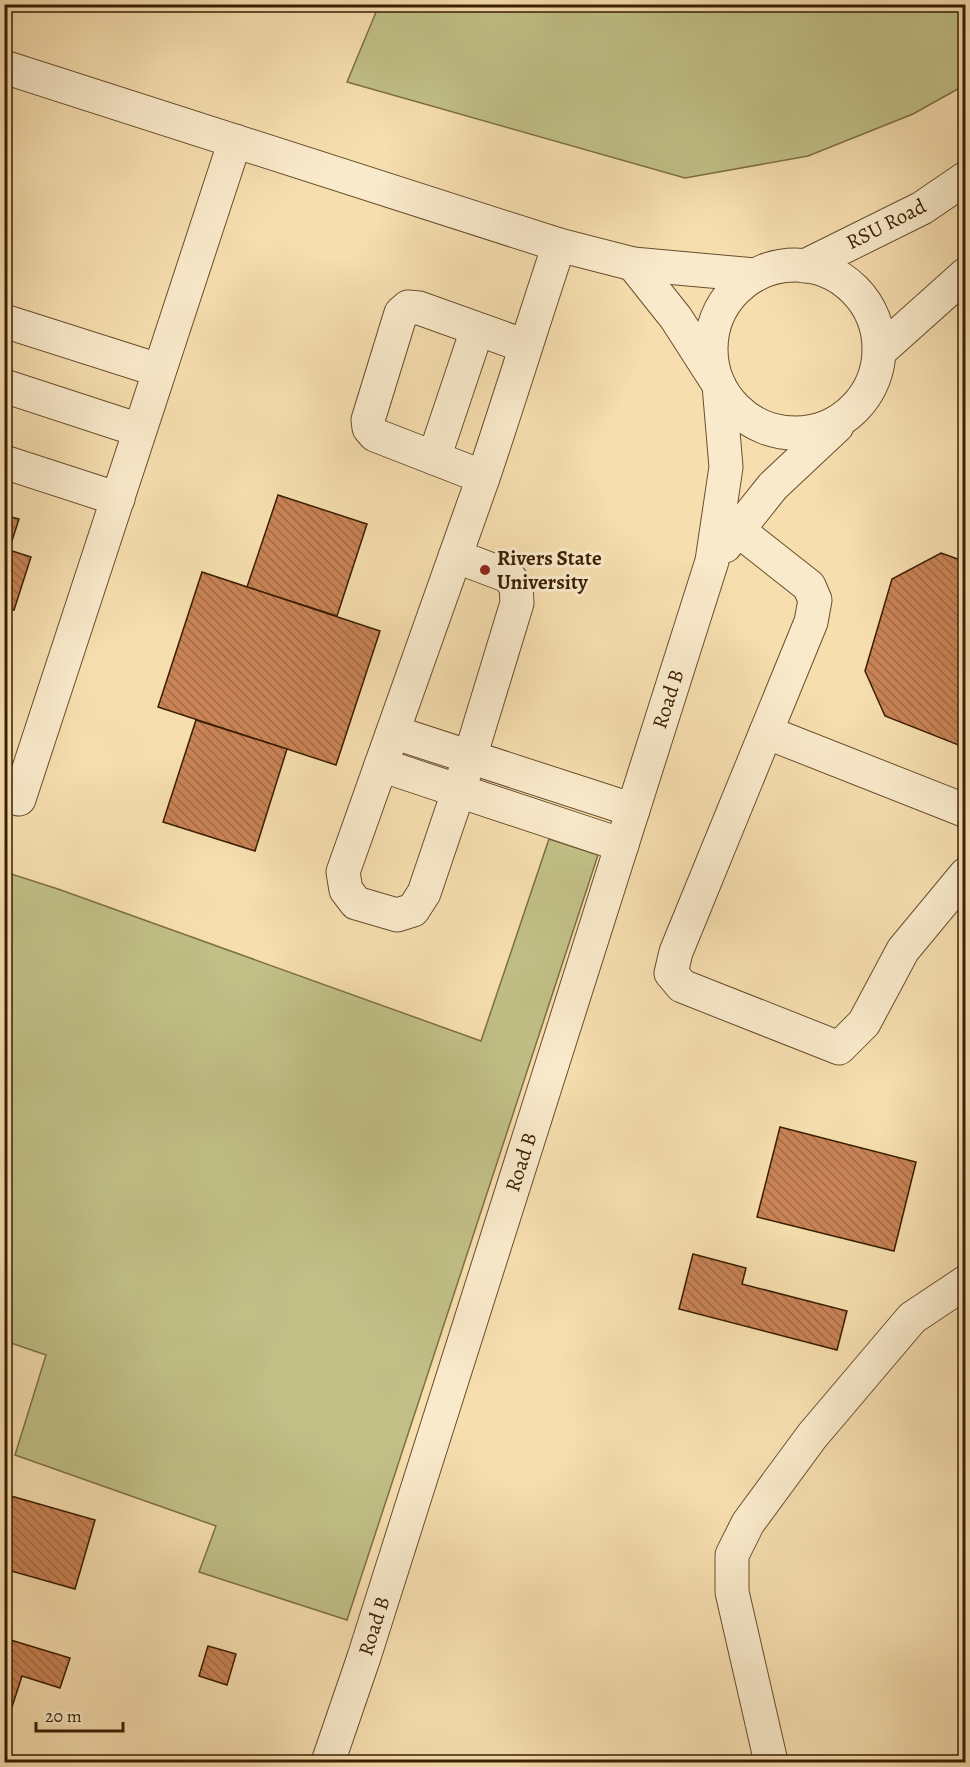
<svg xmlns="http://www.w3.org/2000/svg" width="970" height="1767" font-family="Alegreya,serif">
<defs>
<pattern id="building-back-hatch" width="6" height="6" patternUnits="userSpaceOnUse" patternTransform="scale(1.5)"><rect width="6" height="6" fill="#c98356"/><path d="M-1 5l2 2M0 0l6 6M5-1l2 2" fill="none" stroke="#a46b45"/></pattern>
</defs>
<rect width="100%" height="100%" fill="#f6deaf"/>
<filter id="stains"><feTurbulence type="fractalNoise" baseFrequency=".00333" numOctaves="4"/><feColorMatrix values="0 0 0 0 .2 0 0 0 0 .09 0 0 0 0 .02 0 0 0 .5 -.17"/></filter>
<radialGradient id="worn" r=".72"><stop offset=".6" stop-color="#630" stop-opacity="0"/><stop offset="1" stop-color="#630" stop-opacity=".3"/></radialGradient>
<g fill="#c1c087" stroke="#7e6f44" stroke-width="1.5">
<polygon points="379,5 965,5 965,85 913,114 808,156 685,178 347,82"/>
<polygon points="549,839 598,855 347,1620 199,1572 216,1526 15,1455 46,1355 5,1341 5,872 58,889 481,1041"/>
</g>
<g fill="url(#building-back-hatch)" stroke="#3a1e02" stroke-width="1.5">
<polygon points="278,495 367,524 337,616 247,587"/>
<polygon points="4,515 19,519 9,550 31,557 14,610 4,607"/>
<polygon points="941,553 966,562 966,748 885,716 865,671 892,579"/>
<polygon points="202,572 380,631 336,765 158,707"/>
<polygon points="196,720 287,749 255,851 163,822"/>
<polygon points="780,1127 916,1162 894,1251 757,1217"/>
<polygon points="693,1254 746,1268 742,1284 847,1311 837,1350 679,1309"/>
<polygon points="4,1494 95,1520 75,1589 4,1569"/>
<polygon points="4,1638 70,1658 60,1688 22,1676 10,1713 4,1711"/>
<polygon points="208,1646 236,1654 227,1685 199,1676"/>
</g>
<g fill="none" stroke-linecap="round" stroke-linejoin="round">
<defs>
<g id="minor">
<polyline points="4,67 559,245 633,264 755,275"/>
<circle cx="795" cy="349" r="84"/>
<polyline points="805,266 922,208 966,178"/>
<polyline points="4,321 158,370"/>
<polyline points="880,351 966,274"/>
<polyline points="4,386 139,430"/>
<polyline points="434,458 477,330"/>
<polyline points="4,462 118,499"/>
<polyline points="483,477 375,435 369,428 368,420 401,313 408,307 419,308 525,346"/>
<polyline points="738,530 809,586 815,600 811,622 676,952 671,973 682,986 839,1048 864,1023 903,950 966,874"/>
<polyline points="725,546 773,486 837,426"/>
<path d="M455 556 508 576 516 586 517 603 470 757 424 893 413 910 397 915 356 903 346 890 343 872C390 741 437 610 483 478 509 401 533 323 559 245"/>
<polyline points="393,732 633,810"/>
<polyline points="766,732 966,811"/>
<polyline points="381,765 622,845"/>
<polyline points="19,799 235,141"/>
<polyline points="328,1762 364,1657 712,561 726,467 719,385 676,318 633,264"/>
<polyline points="771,1762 732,1592 732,1555 748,1523 812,1436 912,1318 966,1282"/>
</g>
</defs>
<use href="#minor" stroke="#694e2d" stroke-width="35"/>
<use href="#minor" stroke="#f9eacb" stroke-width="33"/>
</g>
<circle fill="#8f2418" stroke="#f9eacb" stroke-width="2" cx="485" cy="570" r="6"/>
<g text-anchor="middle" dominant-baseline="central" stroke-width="6" stroke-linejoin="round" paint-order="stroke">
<g font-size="21" fill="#3a1e02" stroke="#f9eacb">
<text transform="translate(886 224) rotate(-27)">RSU Road</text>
<text transform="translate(668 699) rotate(-72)">Road B</text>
<text transform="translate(521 1162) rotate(-72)">Road B</text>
<text transform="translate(374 1626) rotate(-72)">Road B</text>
</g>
<g font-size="21" font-weight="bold" fill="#3a1e02" stroke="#f9eacb" text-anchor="start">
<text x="497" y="558">Rivers State<tspan x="497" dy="24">University</tspan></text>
</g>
</g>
<rect width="970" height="1767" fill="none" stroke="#f6deaf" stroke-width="24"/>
<rect x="6" y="6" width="958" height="1755" fill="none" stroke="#3a1e02" stroke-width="3"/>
<rect x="12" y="12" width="946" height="1743" fill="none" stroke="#3a1e02" stroke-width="1.5"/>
<path d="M36 1722v9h87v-9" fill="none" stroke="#3a1e02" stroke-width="3"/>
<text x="45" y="1722" font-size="18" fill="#3a1e02" stroke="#f9eacb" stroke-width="4.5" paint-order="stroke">20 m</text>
<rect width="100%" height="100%" filter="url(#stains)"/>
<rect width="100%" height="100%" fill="url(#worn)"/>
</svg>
